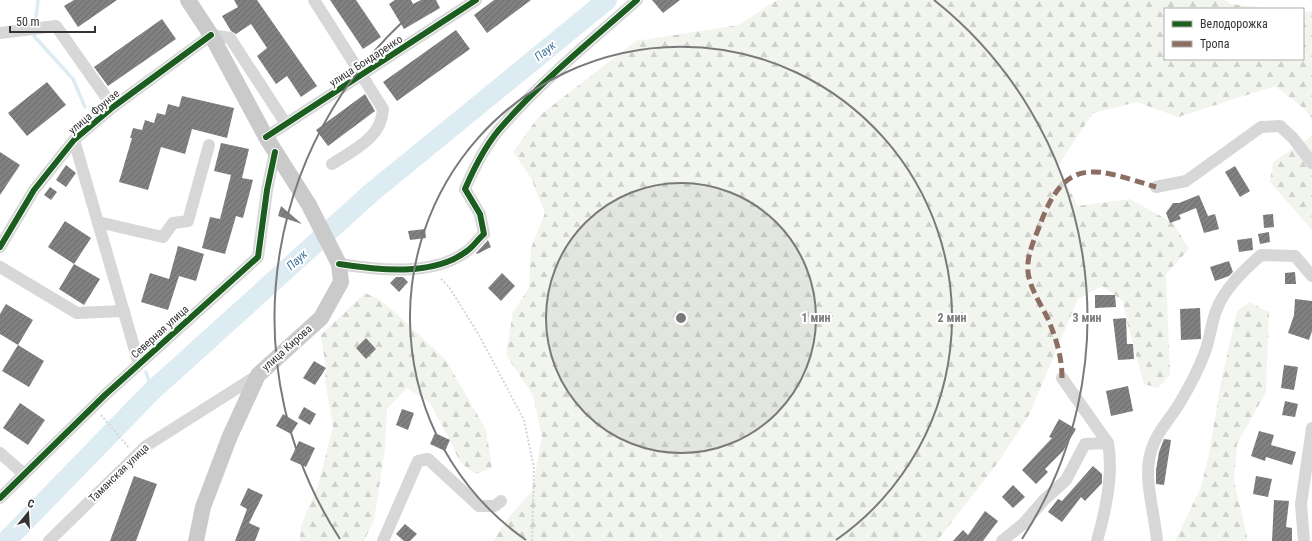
<svg xmlns="http://www.w3.org/2000/svg" width="1312" height="541" font-family="'Roboto Condensed',sans-serif">
<defs>
<pattern id="forest-firs" width="22" height="20" patternUnits="userSpaceOnUse"><rect width="22" height="20" fill="#f1f5ed"/><path d="M5 1l3.5 6h-7zM16 11l3.5 6h-7z" fill="#cfd2cc"/></pattern>
<pattern id="building-hatch" width="6" height="6" patternUnits="userSpaceOnUse"><rect width="6" height="6" fill="#818181"/><path d="M-1 1l2-2M0 6l6-6M5 7l2-2" fill="none" stroke="#6a6a6a"/></pattern>
</defs>
<rect width="100%" height="100%" fill="#fff"/>
<g fill="url(#forest-firs)">
<polygon points="777,0 1225,0 1230,4 1275,9 1165,9 1165,59 1303,59 1303,12 1312,11 1312,120 1306,110 1275,86 1178,117 1137,102 1093,113 1057,167 1078,206 1130,199 1173,223 1189,249 1166,274 1170,375 1158,388 1144,384 1126,318 1123,301 1102,286 1078,299 1029,415 999,461 937,541 493,541 509,517 532,491 542,437 533,395 506,355 513,312 529,288 531,248 545,213 531,178 513,152 539,116 636,41 739,25"/>
<polygon points="1312,136 1312,230 1270,182 1273,162"/>
<polygon points="365,293 379,299 398,315 446,360 486,430 492,468 475,474 460,462 450,440 430,403 407,388 387,409 385,449 374,520 364,541 300,541 301,526 318,485 333,427 325,381 326,368 321,335"/>
<polygon points="1249,302 1269,312 1266,392 1237,444 1234,480 1248,541 1175,541 1201,487 1209,454 1221,382 1237,311"/>
</g>
<g fill="none" stroke-linecap="round" stroke-linejoin="round">
<g stroke="#ddebf3" stroke-width="3.5">
<polyline points="38,0 34,36 73,79 85,107"/>
<polyline points="146,372 152,391"/>
</g>
<polyline stroke="#ddebf3" stroke-width="20" points="6,541 152,391 371,193 607,0"/>
</g>
<g fill="url(#building-hatch)">
<polygon points="74,0 117,0 78,27 64,6"/>
<polygon points="234,0 257,0 317,86 301,97 287,76 276,84 257,56 267,48 251,24 236,34 231,31 222,16 238,7"/>
<polygon points="330,0 356,0 381,37 363,49"/>
<polygon points="395,0 411,0 413,4 421,0 436,0 440,8 404,29 389,4"/>
<polygon points="494,0 531,0 487,33 474,15"/>
<polygon points="652,0 680,0 663,13"/>
<polygon points="162,19 176,39 108,86 94,67"/>
<polygon points="456,30 470,49 397,101 383,82"/>
<polygon points="47,82 66,105 27,136 8,113"/>
<polygon points="365,94 375,111 328,146 316,130"/>
<polygon points="182,96 234,108 227,138 192,129 185,154 161,147 148,190 119,182 132,138 130,138 133,128 142,130 145,120 154,123 157,113 165,115 168,104 179,107"/>
<polygon points="221,143 249,149 242,178 253,180 243,218 236,216 225,254 202,248 210,217 220,219 231,175 214,171"/>
<polygon points="0,152 20,165 0,195"/>
<polygon points="66,165 76,173 66,187 56,180"/>
<polygon points="1235,166 1250,191 1240,197 1225,172"/>
<polygon points="50,187 57,192 51,200 44,195"/>
<polygon points="1199,195 1208,216 1215,214 1219,229 1204,233 1196,208 1179,215 1181,219 1170,223 1166,213 1173,203 1179,203"/>
<polygon points="281,206 302,224 278,216"/>
<polygon points="1273,214 1274,227 1264,228 1263,215"/>
<polygon points="65,221 91,238 74,264 48,247"/>
<polygon points="425,229 426,238 410,240 408,231"/>
<polygon points="1269,232 1270,242 1260,244 1258,234"/>
<polygon points="1252,238 1253,250 1239,252 1237,240"/>
<polygon points="488,240 491,247 477,254 476,253"/>
<polygon points="178,246 204,254 196,281 179,276 168,310 141,302 150,273 169,279"/>
<polygon points="1229,261 1233,272 1229,276 1215,281 1210,267"/>
<polygon points="74,264 100,279 84,305 59,289"/>
<polygon points="1295,272 1296,284 1285,284 1285,273"/>
<polygon points="502,273 515,286 501,301 488,288"/>
<polygon points="396,277 403,277 408,282 399,292 390,283"/>
<polygon points="1095,295 1115,295 1116,307 1095,308"/>
<polygon points="1295,299 1312,301 1312,331 1309,340 1288,333 1294,315"/>
<polygon points="6,304 33,320 18,345 0,334 0,314"/>
<polygon points="1200,308 1201,339 1181,340 1180,309"/>
<polygon points="1126,318 1127,344 1133,344 1134,359 1118,360 1113,319"/>
<polygon points="366,338 376,349 366,359 356,348"/>
<polygon points="18,345 44,361 29,387 2,371"/>
<polygon points="314,361 326,368 315,385 303,378"/>
<polygon points="1284,365 1298,367 1294,390 1281,388"/>
<polygon points="1128,386 1133,411 1111,416 1106,391"/>
<polygon points="1285,401 1298,404 1295,417 1282,415"/>
<polygon points="20,403 45,420 28,445 3,428"/>
<polygon points="304,407 316,414 310,425 298,418"/>
<polygon points="402,409 414,413 408,430 396,425"/>
<polygon points="283,414 298,423 291,434 276,426"/>
<polygon points="1059,419 1076,429 1063,451 1045,469 1048,472 1036,484 1022,470 1052,438 1049,437"/>
<polygon points="1259,431 1274,435 1271,445 1296,452 1292,465 1266,457 1265,461 1251,456"/>
<polygon points="435,433 450,440 445,451 430,444"/>
<polygon points="1164,439 1171,440 1164,485 1156,484 1156,470 1159,452"/>
<polygon points="299,441 315,448 306,467 290,460"/>
<polygon points="1093,466 1102,474 1102,483 1085,501 1081,497 1062,522 1048,512 1058,499 1062,501"/>
<polygon points="134,476 157,484 136,541 110,541"/>
<polygon points="1256,476 1272,479 1268,497 1253,494"/>
<polygon points="1013,485 1025,497 1013,508 1002,497"/>
<polygon points="248,488 263,495 249,523 260,528 255,541 235,541 247,509 240,505"/>
<polygon points="1274,500 1289,501 1286,527 1292,528 1292,541 1272,541"/>
<polygon points="985,511 998,521 983,541 953,541 963,530 968,535"/>
<polygon points="405,524 417,534 410,541 404,541 396,534"/>
</g>
<g fill="none" stroke-linecap="round" stroke-linejoin="round">
<g stroke="#d6d6d6" stroke-width="2" stroke-dasharray="2 2" stroke-linecap="butt">
<polyline points="441,279 449,287 479,335 524,420 534,468 532,541"/>
<polyline points="101,415 129,448"/>
</g>
<g stroke="#d7d7d7" stroke-width="12">
<path d="M314 0 383 109C382 138 353 150 332 164"/>
<polyline points="0,33 56,26 113,107"/>
<polyline points="266,137 476,0"/>
<polyline points="74,140 139,364"/>
<polyline points="1156,187 1186,181 1261,127 1280,126 1293,138 1312,163"/>
<polyline points="98,222 163,237 173,223 188,221 209,145"/>
<polyline points="0,247 34,190 74,140 113,107 211,35 230,38 286,124"/>
<path d="M339 264C378 270 433 277 467 251 473 247 478 239 484 234L480 214 465 189C474 168 488 141 504 124 544 79 592 40 637 0"/>
<polyline points="0,267 77,313 124,311"/>
<path d="M1062 378 1108 443C1114 474 1106 510 1097 541"/>
<polyline points="0,453 24,474"/>
<polyline points="0,498 105,395 258,257 267,190 275,152"/>
<polyline points="49,541 146,446 258,375"/>
<polyline points="383,541 418,461 428,459 479,506 495,506 501,501"/>
<polyline points="1002,541 1023,524 1045,499 1066,480 1085,444 1108,443"/>
<path d="M1157 541C1155 516 1145 484 1149 460 1154 432 1170 421 1182 399 1191 384 1199 368 1205 352 1210 339 1211 324 1216 311 1224 289 1244 270 1261 255L1295 256 1312 276"/>
<polyline points="1304,541 1301,504 1312,428"/>
</g>
<polyline stroke="#cacaca" stroke-width="16" points="188,0 211,35 266,137 309,205 339,264 341,282 321,318 258,375 230,436 203,507 196,541"/>
<path stroke="#8d6e63" stroke-width="5" stroke-dasharray="10 5" stroke-linecap="butt" d="M1062 378C1062 357 1056 338 1048 319 1041 304 1030 289 1028 272 1026 255 1036 236 1041 222 1067 153 1099 170 1156 187"/>
<defs>
<g id="cycleway">
<polyline points="266,137 476,0"/>
<polyline points="0,247 34,190 74,140 113,107 211,35"/>
<path d="M339 264C378 270 433 277 467 251 473 247 478 239 484 234L480 214 465 189C474 168 488 141 504 124 544 79 592 40 637 0"/>
<polyline points="0,498 105,395 258,257 267,190 275,152"/>
</g>
</defs>
<use href="#cycleway" stroke="#fff" stroke-width="8"/>
<use href="#cycleway" stroke="#1b5e20" stroke-width="6"/>
</g>
<circle cx="681" cy="318" r="135" fill="#7a7a7a" fill-opacity=".12"/>
<g fill="none" stroke="#7a7a7a" stroke-width="2">
<circle cx="681" cy="318" r="135"/>
<path d="M526 540A271 271 0 1 1 836 540"/>
<path d="M340 539A406 406 0 0 1 428 0M934 0A406 406 0 0 1 1022 539"/>
</g>
<g text-anchor="middle" dominant-baseline="central" stroke-width="4" stroke-linejoin="round" paint-order="stroke">
<g font-size="11" fill="#333" stroke="#fff">
<text transform="translate(366 61) rotate(-33)">улица Бондаренко</text>
<text transform="translate(94 112) rotate(-40)">улица Фрунзе</text>
<text transform="translate(160 332) rotate(-42)">Северная улица</text>
<text transform="translate(287 348) rotate(-42)">улица Кирова</text>
<text transform="translate(119 473) rotate(-44)">Таманская улица</text>
</g>
<g font-size="12" font-style="italic" fill="#3f7597" stroke="#fff">
<text transform="translate(545 51) rotate(-39)">Паук</text>
<text transform="translate(297 260) rotate(-42)">Паук</text>
</g>
</g>
<circle cx="681" cy="318" r="6" fill="#7a7a7a" stroke="#fff" stroke-width="2"/>
<g font-size="12" text-anchor="middle" font-weight="bold" fill="#7a7a7a" stroke="#fff" stroke-width="4" stroke-linejoin="round" paint-order="stroke">
<text x="816" y="322">1 мин</text>
<text x="952" y="322">2 мин</text>
<text x="1087" y="322">3 мин</text>
</g>
<rect x="1164" y="8" width="140" height="52" fill="#ffffff" stroke="#adadad"/>
<rect x="1172" y="21" width="20" height="6" fill="#1b5e20" stroke="#adadad"/>
<text x="1200" y="28" font-size="12" fill="#333333">Велодорожка</text>
<rect x="1172" y="41" width="20" height="6" fill="#8d6e63" stroke="#adadad"/>
<text x="1200" y="48" font-size="12" fill="#333333">Тропа</text>
<g transform="translate(28 513) rotate(18)" stroke="#ffffff" stroke-width="3" paint-order="stroke">
<path d="M0-3L7 15L0 10L-7 15Z" fill="#333333"/>
<text y="-6" font-size="11" font-weight="bold" text-anchor="middle" fill="#333333">С</text>
</g>
<path d="M10 26v6h85v-6" fill="none" stroke="#333333" stroke-width="2"/>
<text x="16" y="26" font-size="12" fill="#333333" stroke="#ffffff" stroke-width="3" paint-order="stroke">50 m</text>
</svg>
